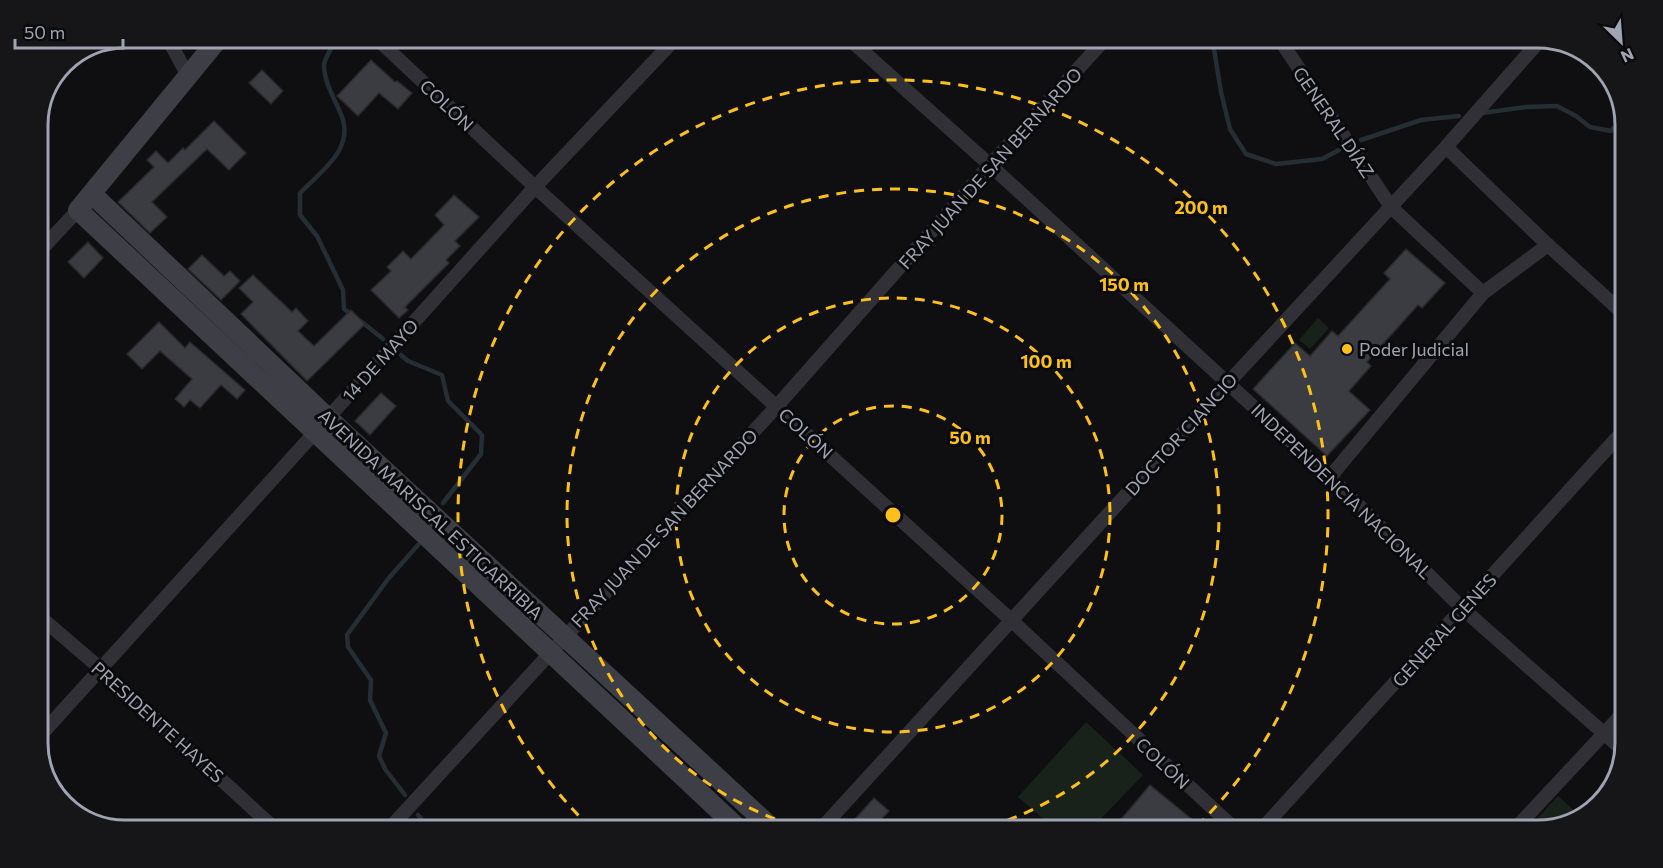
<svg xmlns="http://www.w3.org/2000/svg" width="1663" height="868" font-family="Commissioner,sans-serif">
<rect width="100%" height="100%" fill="#0f0f11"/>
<g fill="#19211b">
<polygon points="1318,318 1329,328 1310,349 1299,340"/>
<polygon points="1086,722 1143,775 1090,830 1056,830 1018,797"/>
<polygon points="1558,796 1582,818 1538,830 1527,830"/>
</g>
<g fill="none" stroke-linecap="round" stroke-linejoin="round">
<g stroke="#252d35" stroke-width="4.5">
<path d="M336 37C334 47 323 58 324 67 325 83 334 98 340 112 357 148 322 170 300 193V215L317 236 343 290 344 309 352 315"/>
<polyline points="1212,37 1221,92 1230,129 1246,154 1276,164 1322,159 1339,150"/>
<polyline points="1482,113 1526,107 1557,106 1576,116 1590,127 1611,131 1624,117"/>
<polyline points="1361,140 1421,120 1459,116"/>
<polyline points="362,322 383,339"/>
<polyline points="401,355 408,361 442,375 448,401 482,435 481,454 443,503"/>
<polyline points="405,795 385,769 379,756 386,733 370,700 371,680 348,647 347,635 388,579 418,545"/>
<polyline points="410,830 421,818 418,815"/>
</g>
</g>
<g fill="#3b3c41" stroke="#29292d" stroke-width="1.5">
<polygon points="371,60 395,82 397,81 412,93 398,109 379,93 358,116 337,96"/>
<polygon points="262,70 283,91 271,104 249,83"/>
<polygon points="214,121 246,153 229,170 207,149 152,202 167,217 150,233 118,202 154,167 147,160 156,151 168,163 183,148 185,150"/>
<polygon points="454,195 479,217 455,241 460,246 446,260 449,263 405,307 408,310 399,318 371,290 391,271 387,267 403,251 411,259 444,225 435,215"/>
<polygon points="88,242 103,258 84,278 68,262"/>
<polygon points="1406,249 1445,283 1422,308 1418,305 1367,362 1371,366 1349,391 1370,410 1327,456 1253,389 1295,343 1310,356 1332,331 1338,336 1390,279 1384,273"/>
<polygon points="202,255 224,276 230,271 240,281 221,300 188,269"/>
<polygon points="253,275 292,312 296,308 308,321 298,331 314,346 351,310 365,324 307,381 241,314 253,302 239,288"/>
<polygon points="159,322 185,348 190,342 245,390 237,399 221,385 200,408 190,400 184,407 175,399 192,379 160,351 142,369 127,354"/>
<polygon points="381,393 396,406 370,435 355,421"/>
<polygon points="1150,785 1205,830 1152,830 1140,820 1131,830 1112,830"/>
<polygon points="874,798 889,811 871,830 845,830"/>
</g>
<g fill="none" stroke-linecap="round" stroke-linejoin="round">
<g stroke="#303036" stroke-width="14">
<polyline points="167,37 188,76"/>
<polyline points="375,37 535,187 1012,621 1236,830"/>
<polyline points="847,37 990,165 1330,477 1463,609 1624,751"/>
<polyline points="1278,37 1391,207 1483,293"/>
<polyline points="1446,147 1548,245 1625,315"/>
<polyline points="38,253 78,210"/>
<polyline points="1330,477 1483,293 1548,245"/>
<polyline points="38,615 101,669 276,830"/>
<polyline points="38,738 328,418 535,187 677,37"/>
<polyline points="388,830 777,406 990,165 1107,37"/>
<polyline points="820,830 1228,383 1446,147 1542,38"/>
<polyline points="1261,830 1625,429"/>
<polyline points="1514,830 1625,711"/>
</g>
<g stroke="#3e3f46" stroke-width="20">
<polyline points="220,37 78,210 740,830"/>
<polyline points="92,194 328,418 774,830"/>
</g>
</g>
<g fill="none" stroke="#ffc119" stroke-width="3" stroke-dasharray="10 8">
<circle cx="893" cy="515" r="109"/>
<circle cx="893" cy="515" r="217"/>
<path d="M809 830A326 326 0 1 1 977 830"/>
<path d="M591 828A435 435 0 1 1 1195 828"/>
</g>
<circle fill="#ffc119" stroke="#0a0a0c" stroke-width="2" cx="1347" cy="349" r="6"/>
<g text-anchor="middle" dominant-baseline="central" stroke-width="6" stroke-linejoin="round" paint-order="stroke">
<g font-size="18" fill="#9fa4b3" stroke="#0a0a0c">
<text transform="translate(447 105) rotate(43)">COLÓN</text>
<text transform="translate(1334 122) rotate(56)">GENERAL DÍAZ</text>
<text transform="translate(990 168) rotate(-48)">FRAY JUAN DE SAN BERNARDO</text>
<text transform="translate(380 360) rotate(-48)">14 DE MAYO</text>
<text transform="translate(806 433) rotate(42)">COLÓN</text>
<text transform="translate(1181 434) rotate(-48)">DOCTOR CIANCIO</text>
<text transform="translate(1342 491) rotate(44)">INDEPENDENCIA NACIONAL</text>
<text transform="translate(431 514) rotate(43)">AVENIDA MARISCAL ESTIGARRIBIA</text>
<text transform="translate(664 528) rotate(-47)">FRAY JUAN DE SAN BERNARDO</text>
<text transform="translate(1444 630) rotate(-48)">GENERAL GENES</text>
<text transform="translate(158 722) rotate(42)">PRESIDENTE HAYES</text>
<text transform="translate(1163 763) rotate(43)">COLÓN</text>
</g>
<g font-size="18" fill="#9fa4b3" stroke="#0a0a0c" text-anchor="start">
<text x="1359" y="349">Poder Judicial</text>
</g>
</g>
<path d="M0 0H1663V868H0ZM125 48H1538A77 77 0 0 1 1615 125V743A77 77 0 0 1 1538 820H125A77 77 0 0 1 48 743V125A77 77 0 0 1 125 48Z" fill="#161619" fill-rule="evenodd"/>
<path fill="none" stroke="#9fa4b3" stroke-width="3" d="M125 48H1538A77 77 0 0 1 1615 125V743A77 77 0 0 1 1538 820H125A77 77 0 0 1 48 743V125A77 77 0 0 1 125 48Z"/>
<circle cx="893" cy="515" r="9" fill="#ffc119" stroke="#0a0a0c" stroke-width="3"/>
<g font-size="18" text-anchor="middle" font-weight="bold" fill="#ffc119" stroke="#0a0a0c" stroke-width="6" stroke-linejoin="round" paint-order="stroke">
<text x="1201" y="214">200 m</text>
<text x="1124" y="291">150 m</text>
<text x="1046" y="368">100 m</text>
<text x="970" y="444">50 m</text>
</g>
<g transform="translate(1621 42) rotate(155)" stroke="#0a0a0c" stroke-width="4.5" paint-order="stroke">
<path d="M0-4.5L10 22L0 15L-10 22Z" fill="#9fa4b3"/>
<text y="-9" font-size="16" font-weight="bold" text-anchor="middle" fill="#9fa4b3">N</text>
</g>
<path d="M15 39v9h108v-9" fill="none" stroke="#9fa4b3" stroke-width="3"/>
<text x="24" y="39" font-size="18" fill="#9fa4b3" stroke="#0a0a0c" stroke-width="4.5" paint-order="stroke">50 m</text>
</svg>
